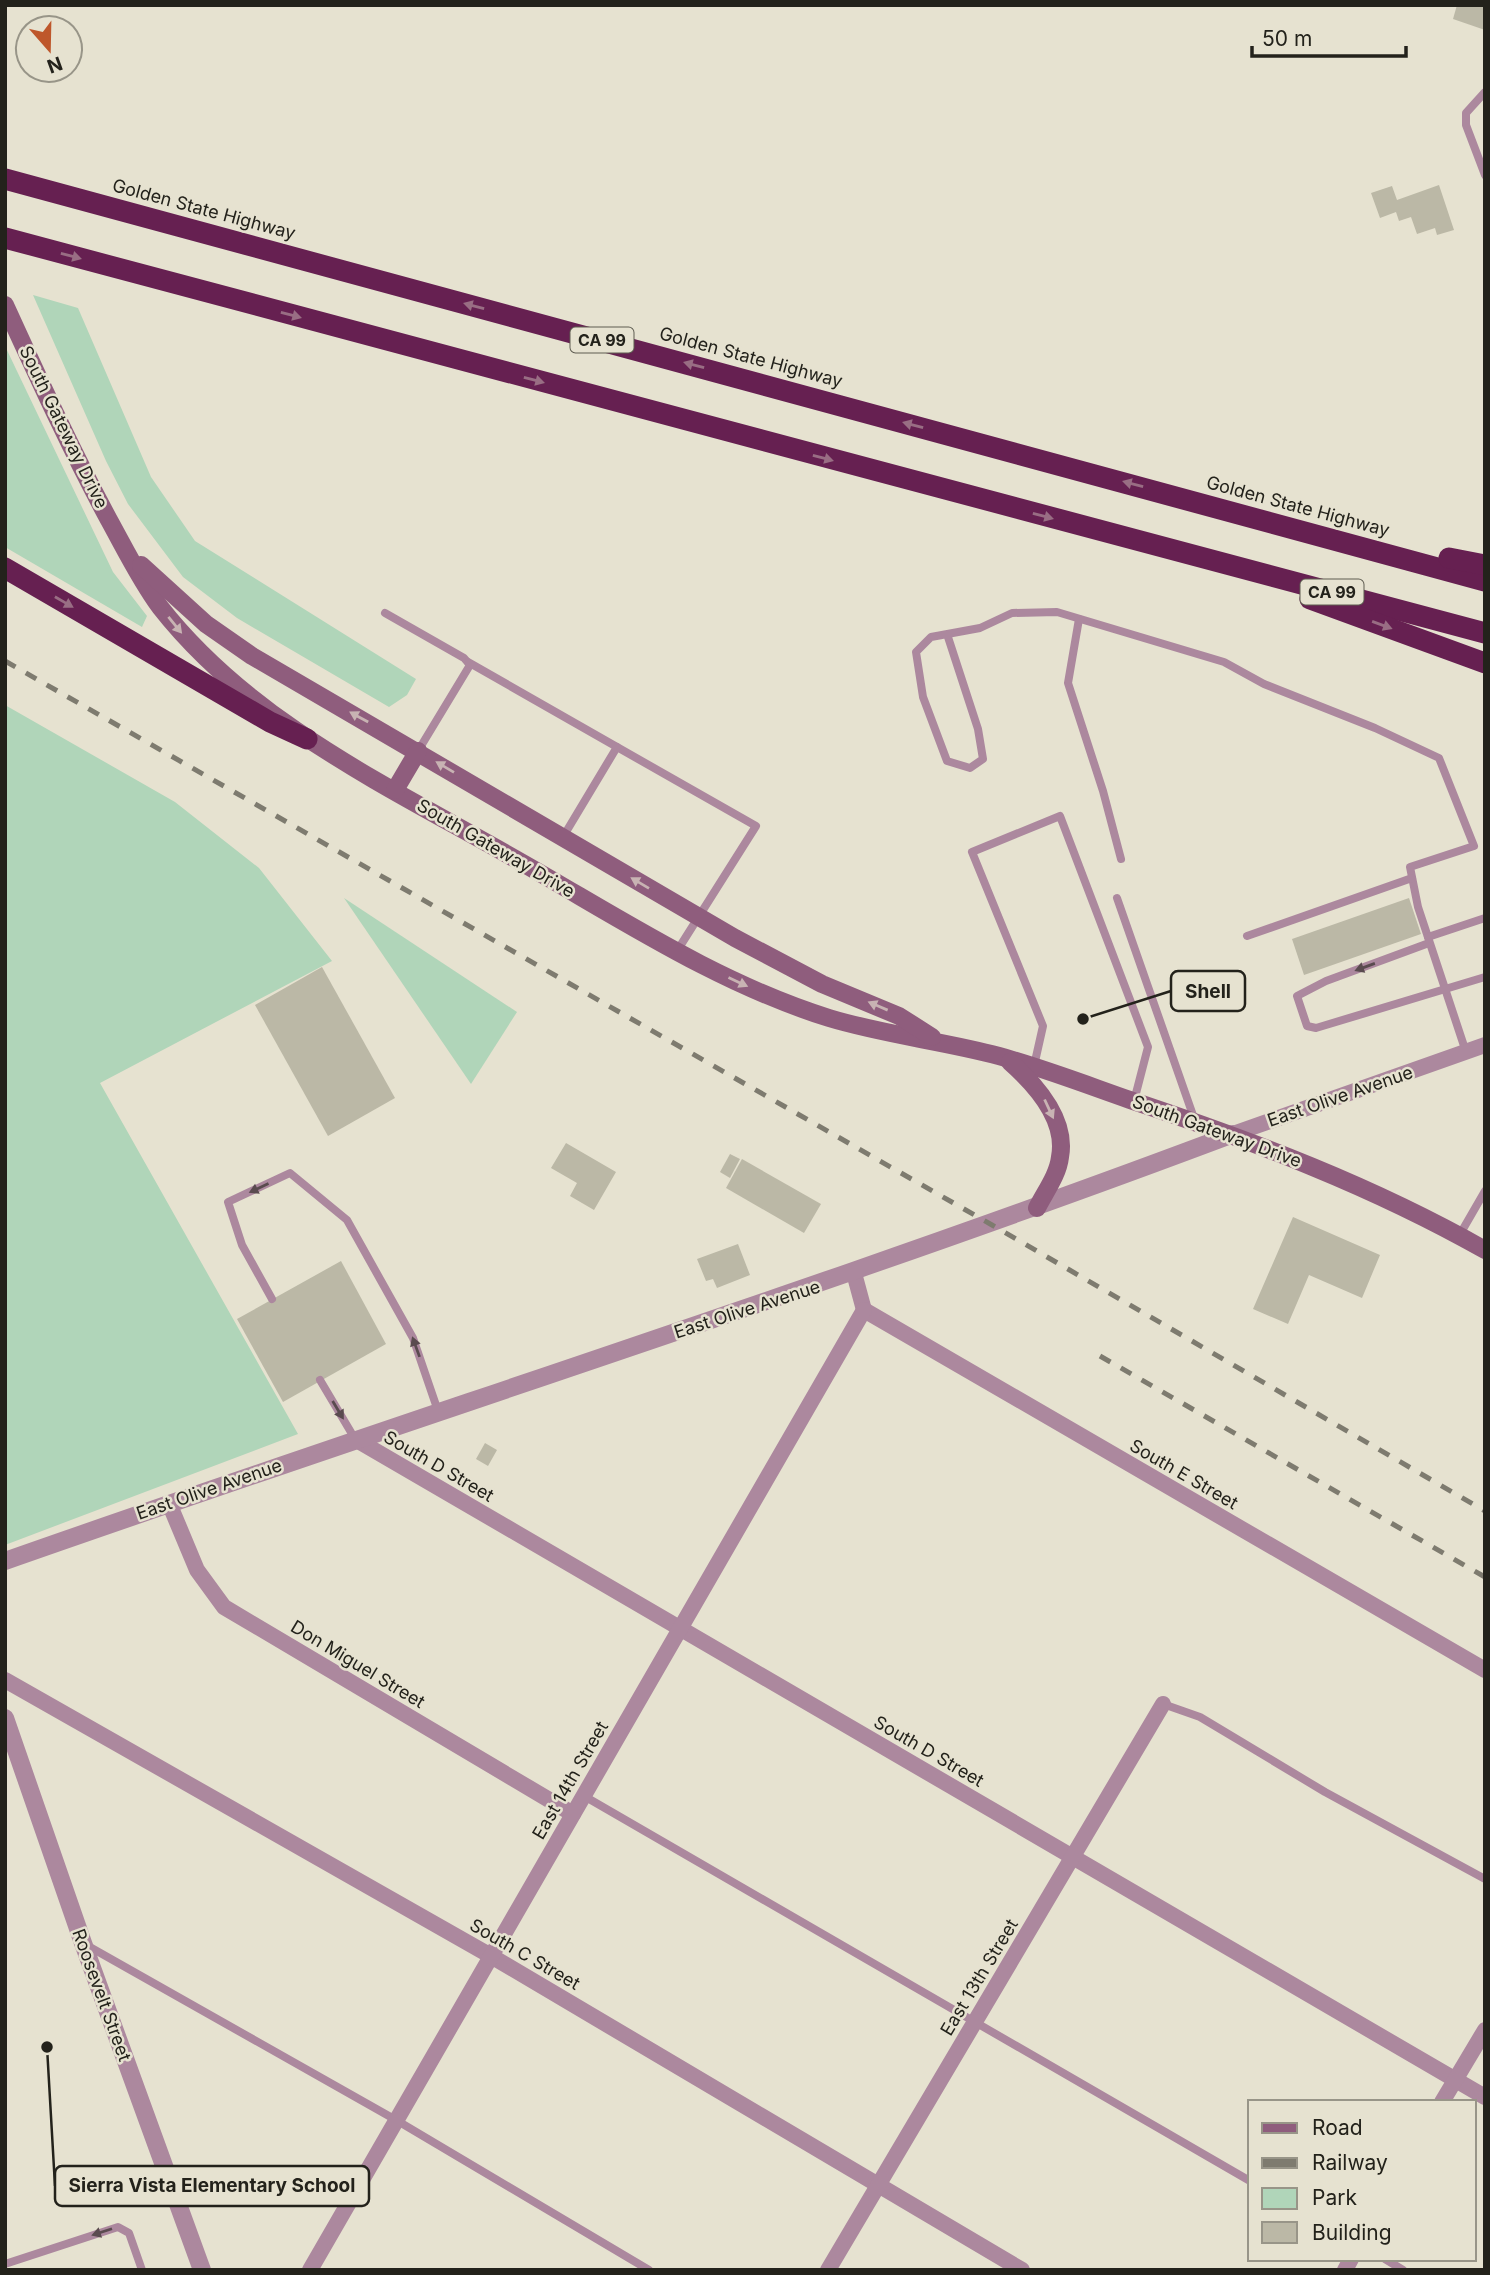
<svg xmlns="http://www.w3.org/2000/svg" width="1490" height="2275" font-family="Inter,sans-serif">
<rect width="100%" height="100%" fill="#e6e2d0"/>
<g fill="#b0d5b9">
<polygon points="33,295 78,308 151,477 195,541 416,679 407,695 389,707 237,618 183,577 128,504 106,461"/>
<polygon points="5,346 113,572 147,616 142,627 5,547"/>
<polygon points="5,705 175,802 259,868 332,961 100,1083 298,1434 5,1545"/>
<polygon points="344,898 517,1012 471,1084"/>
</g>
<g fill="#bbb8a6">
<polygon points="1457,5 1485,5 1485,30 1453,19"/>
<polygon points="1439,185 1454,230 1437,235 1435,228 1417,234 1411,217 1399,221 1396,212 1380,218 1371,193 1392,186 1397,200"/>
<polygon points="1409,898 1421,934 1304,975 1292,939"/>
<polygon points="322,967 395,1098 328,1136 255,1005"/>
<polygon points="566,1143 616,1172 594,1210 570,1196 577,1183 551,1168"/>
<polygon points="730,1154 740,1159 730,1178 720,1172"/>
<polygon points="742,1159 821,1204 804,1233 726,1188"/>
<polygon points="1293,1217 1380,1255 1362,1298 1309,1275 1288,1324 1253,1309"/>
<polygon points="738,1244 750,1275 717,1288 713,1279 706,1281 697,1259"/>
<polygon points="341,1261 386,1344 283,1402 237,1319"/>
<polygon points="485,1443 497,1450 488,1466 476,1459"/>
</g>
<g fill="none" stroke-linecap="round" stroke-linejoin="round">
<g stroke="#ac889e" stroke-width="8">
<polyline points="1485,92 1466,113 1466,125 1485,175"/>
<polyline points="385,613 464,658 470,665 418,751"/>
<polyline points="1079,619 1068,683 1103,791 1121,859"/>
<polyline points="947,634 978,729 983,759 970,768 947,761 923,697 916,652 931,637 980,628 1012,613 1057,612 1224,662 1264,684 1375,728 1439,758 1474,846 1410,867 1418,907 1466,1052"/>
<polyline points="468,662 617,747"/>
<polyline points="563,837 617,747 756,826 677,951"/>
<polyline points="1117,898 1195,1121"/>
<polyline points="1247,936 1412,878"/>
<polyline points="1428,937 1485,918"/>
<polyline points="1429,943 1326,981 1297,996 1307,1026 1316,1028 1485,977"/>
<polyline points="1034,1066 1043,1026 972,852 1060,816 1148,1047 1134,1101"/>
<polyline points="1459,1236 1485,1191"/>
<polyline points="272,1299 242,1245 228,1202 290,1173 347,1220 413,1338 438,1411"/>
<polyline points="320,1380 355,1439"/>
<polyline points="1163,1704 1200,1717 1325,1792 1485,1879"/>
<polyline points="584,1796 1250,2181"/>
<polyline points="88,1946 396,2120 649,2270"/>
<polyline points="1385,2259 1403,2270"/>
<polyline points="5,2264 118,2227 129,2233 142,2270"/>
</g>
<g stroke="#ac889e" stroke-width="16">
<polyline points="1233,1134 1485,1045"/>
<polyline points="854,1273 864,1310"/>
<polyline points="864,1310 1485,1670"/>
<polyline points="355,1439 1485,2097"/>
<polyline points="169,1503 197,1570 224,1607 573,1814"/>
<polyline points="5,1680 491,1956 1022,2270"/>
<polyline points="1442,2102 1485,2030"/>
<polyline points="310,2270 864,1310"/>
<polyline points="828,2270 1163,1704"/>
<polyline points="1345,2270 1351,2259"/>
</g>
<g stroke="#ac889e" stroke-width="18">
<path d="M5 1561C414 1417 827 1287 1233 1134"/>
<polyline points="5,1718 83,1943 202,2270"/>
</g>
<g stroke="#8f5d7d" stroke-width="18">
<path d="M5 305C38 377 71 450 109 520 125 549 140 580 160 607 253 726 398 791 526 865 624 921 720 984 829 1018 885 1035 943 1041 999 1056 1043 1068 1087 1085 1130 1100 1253 1141 1372 1186 1485 1250"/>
<polyline points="141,565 206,624 252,656 735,938 822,984 899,1016 932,1037"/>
<polyline points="395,790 418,751"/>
<path d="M1010 1062C1036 1085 1067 1120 1060 1157 1058 1175 1045 1192 1037 1208"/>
</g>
<g stroke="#662051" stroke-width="21">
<polyline points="5,179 1485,581"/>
<polyline points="5,238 1485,633"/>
<polyline points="1449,558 1485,565"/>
<polyline points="5,568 270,722 307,739"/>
<polyline points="1310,599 1485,663"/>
</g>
<g stroke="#7e7b6f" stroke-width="5" stroke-dasharray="12 12" stroke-linecap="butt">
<polyline points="5,661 992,1225 1485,1511"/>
<polyline points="1100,1356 1485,1577"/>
</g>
</g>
<defs><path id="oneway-solid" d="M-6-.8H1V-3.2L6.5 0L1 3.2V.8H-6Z" transform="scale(1.75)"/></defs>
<g fill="#996e84">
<use href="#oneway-solid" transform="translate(71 256) rotate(15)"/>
<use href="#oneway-solid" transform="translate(474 306) rotate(-165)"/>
<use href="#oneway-solid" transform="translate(291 315) rotate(15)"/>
<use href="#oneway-solid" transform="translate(694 365) rotate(-165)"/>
<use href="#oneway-solid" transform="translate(534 380) rotate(15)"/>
<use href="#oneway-solid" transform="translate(913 425) rotate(-165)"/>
<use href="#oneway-solid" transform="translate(823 458) rotate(15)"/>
<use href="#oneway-solid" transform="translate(1133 484) rotate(-165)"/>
<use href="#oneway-solid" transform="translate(1043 516) rotate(15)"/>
<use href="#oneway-solid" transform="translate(64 602) rotate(30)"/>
<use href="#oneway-solid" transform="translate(1382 625) rotate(20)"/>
</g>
<g fill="#c8b3b3">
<use href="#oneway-solid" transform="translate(175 625) rotate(51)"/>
<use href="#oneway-solid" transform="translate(359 717) rotate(-151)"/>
<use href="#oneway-solid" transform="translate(445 767) rotate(-149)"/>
<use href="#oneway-solid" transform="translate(640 883) rotate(-149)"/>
<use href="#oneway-solid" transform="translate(738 982) rotate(25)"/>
<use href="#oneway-solid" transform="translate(878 1006) rotate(-157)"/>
<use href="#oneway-solid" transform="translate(1049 1109) rotate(65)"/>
</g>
<g fill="#5a4b4f">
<use href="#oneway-solid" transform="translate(1365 967) rotate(160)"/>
<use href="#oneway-solid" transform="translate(259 1188) rotate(155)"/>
<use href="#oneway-solid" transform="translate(416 1347) rotate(-110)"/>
<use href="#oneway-solid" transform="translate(338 1410) rotate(59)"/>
<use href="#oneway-solid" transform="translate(102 2232) rotate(162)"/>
</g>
<g text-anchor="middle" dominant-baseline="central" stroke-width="5" stroke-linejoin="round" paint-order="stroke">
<g fill="#e6e2d0" stroke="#5e5c51" stroke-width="2">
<rect x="570.5" y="327.5" width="63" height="25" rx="5"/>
<rect x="1300.5" y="579.5" width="63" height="25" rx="5"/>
</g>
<g font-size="16" font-weight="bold" fill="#23221b">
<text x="602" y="340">CA 99</text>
<text x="1332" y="592">CA 99</text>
</g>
<g font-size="18" fill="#23221b" stroke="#e6e2d0">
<text transform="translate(204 209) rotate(15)">Golden State Highway</text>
<text transform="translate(751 357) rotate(15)">Golden State Highway</text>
<text transform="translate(64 427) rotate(64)">South Gateway Drive</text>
<text transform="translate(1298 506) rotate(15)">Golden State Highway</text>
<text transform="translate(496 848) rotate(30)">South Gateway Drive</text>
<text transform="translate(1340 1096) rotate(-19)">East Olive Avenue</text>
<text transform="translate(1217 1131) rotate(20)">South Gateway Drive</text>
<text transform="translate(747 1309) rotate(-18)">East Olive Avenue</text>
<text transform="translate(439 1466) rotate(30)">South D Street</text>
<text transform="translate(1184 1474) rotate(30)">South E Street</text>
<text transform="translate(209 1489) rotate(-19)">East Olive Avenue</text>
<text transform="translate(358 1664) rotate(31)">Don Miguel Street</text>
<text transform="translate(929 1751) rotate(30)">South D Street</text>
<text transform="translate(570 1780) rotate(-60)">East 14th Street</text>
<text transform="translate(525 1954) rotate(30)">South C Street</text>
<text transform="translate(979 1977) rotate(-59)">East 13th Street</text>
<text transform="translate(102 1995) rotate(70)">Roosevelt Street</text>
</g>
</g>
<path fill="none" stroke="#23221b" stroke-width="2.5" d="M1083 1019L1171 991M47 2047L55 2186"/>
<g fill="#23221b" stroke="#e6e2d0" stroke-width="2.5">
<circle cx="1083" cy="1019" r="7"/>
<circle cx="47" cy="2047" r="7"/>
</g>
<g fill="#e6e2d0" stroke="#23221b" stroke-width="2.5">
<rect x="1171" y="971" width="74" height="40" rx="7"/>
<rect x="55" y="2166" width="314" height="40" rx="7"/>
</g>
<g font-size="19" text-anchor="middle" font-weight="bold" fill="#23221b">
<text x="1208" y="998">Shell</text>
<text x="212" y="2192">Sierra Vista Elementary School</text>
</g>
<rect width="1490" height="2275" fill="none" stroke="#23221b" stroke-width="14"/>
<rect x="1248" y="2100" width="228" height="161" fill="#e6e2d0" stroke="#989588" stroke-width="2"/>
<rect x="1262" y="2123" width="35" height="10" fill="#8f5d7d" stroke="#989588" stroke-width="2"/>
<text x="1312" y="2135" font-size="21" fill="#23221b">Road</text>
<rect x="1262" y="2158" width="35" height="10" fill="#7e7b6f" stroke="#989588" stroke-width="2"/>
<text x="1312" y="2170" font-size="21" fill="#23221b">Railway</text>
<rect x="1262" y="2188" width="35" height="21" fill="#b0d5b9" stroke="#989588" stroke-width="2"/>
<text x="1312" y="2205" font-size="21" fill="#23221b">Park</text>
<rect x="1262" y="2222" width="35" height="21" fill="#bbb8a6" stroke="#989588" stroke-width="2"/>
<text x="1312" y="2240" font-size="21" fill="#23221b">Building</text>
<g transform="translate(49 49) rotate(160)"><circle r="33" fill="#e6e2d0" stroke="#989588" stroke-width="2"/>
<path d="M0-5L12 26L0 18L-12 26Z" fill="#be572b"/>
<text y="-10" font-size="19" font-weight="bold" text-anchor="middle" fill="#23221b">N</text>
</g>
<path d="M1252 46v10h154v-10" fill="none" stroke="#23221b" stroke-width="3.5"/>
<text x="1262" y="46" font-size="21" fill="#23221b" stroke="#e6e2d0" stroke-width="5" paint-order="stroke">50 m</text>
</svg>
